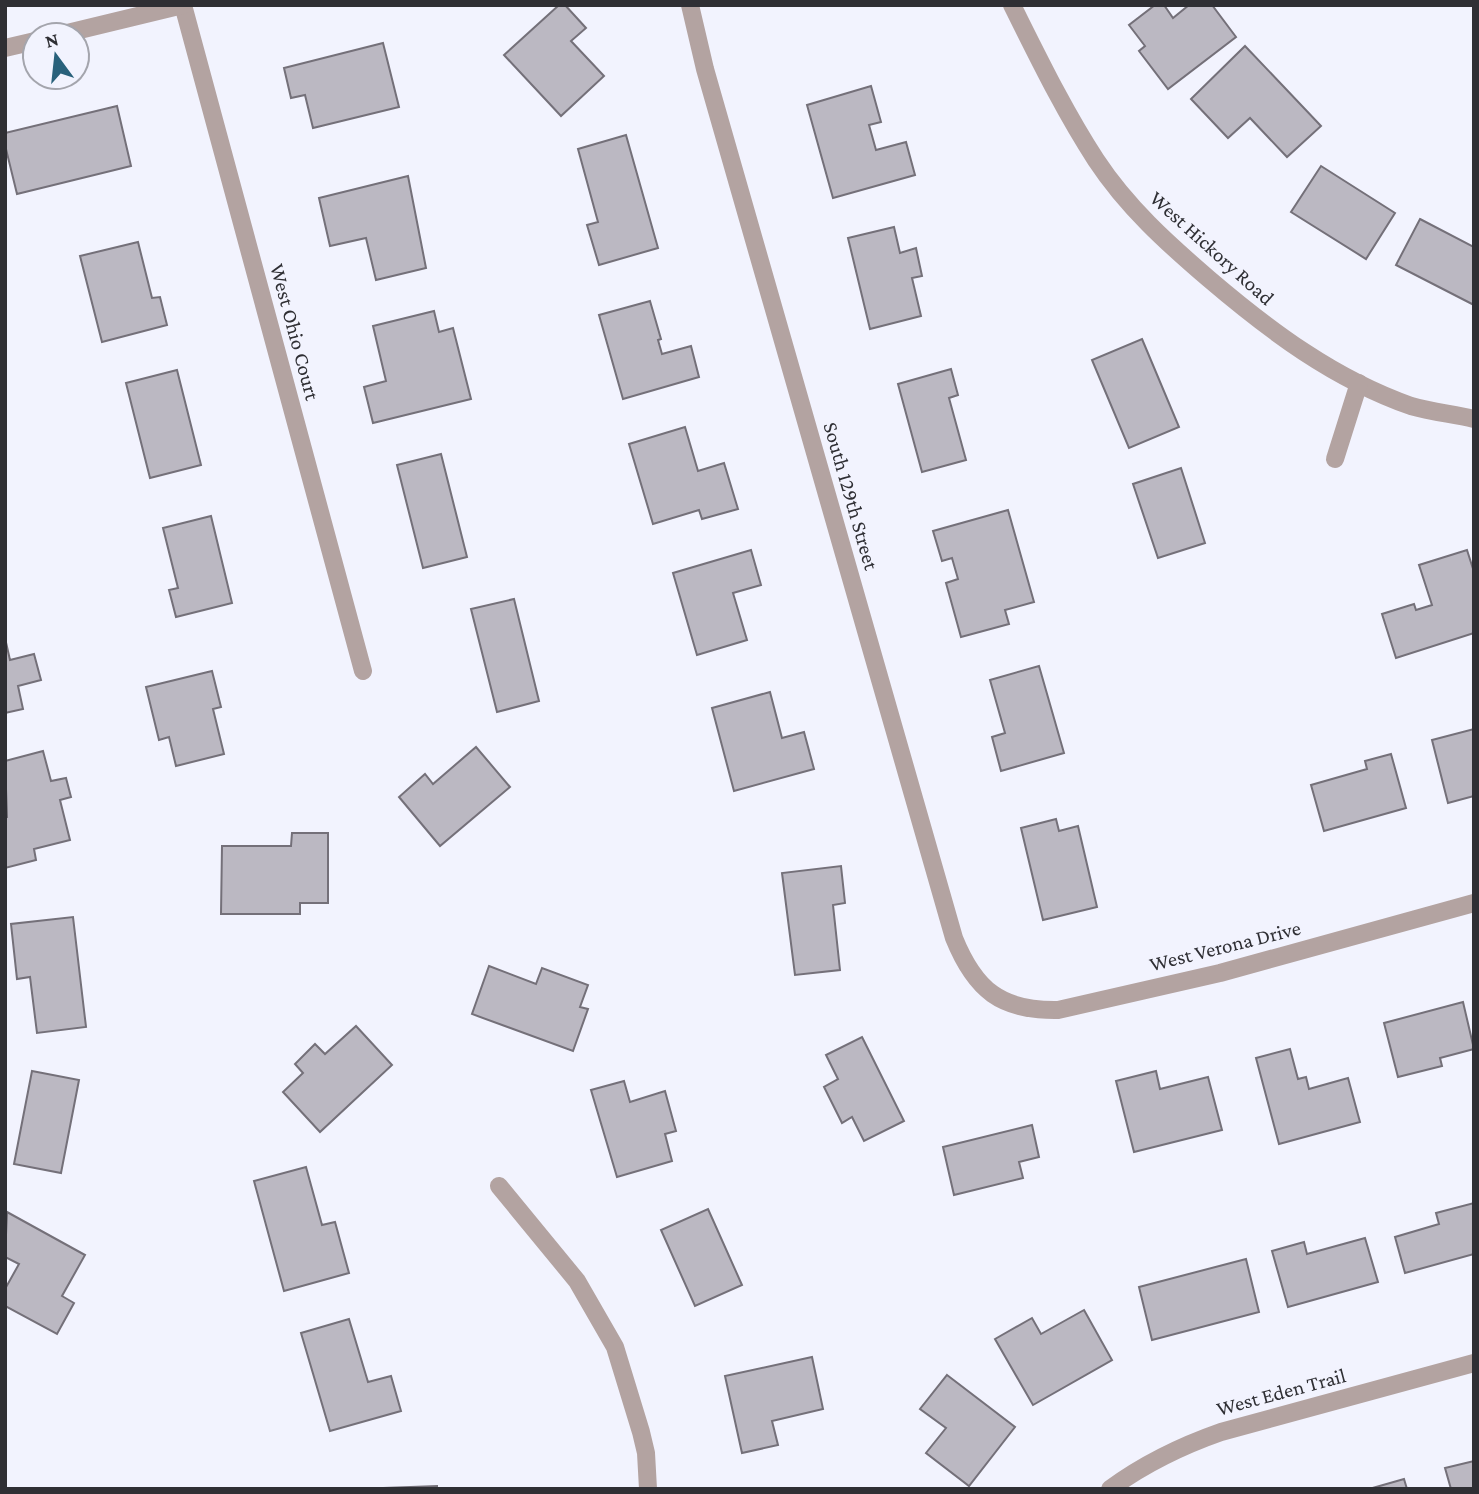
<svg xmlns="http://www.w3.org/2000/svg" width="1479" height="1494" font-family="'Crimson Pro',serif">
<rect width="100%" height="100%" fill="#f2f3fe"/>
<g fill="#bbb8c2" stroke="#747079" stroke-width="2">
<polygon points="559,5 565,5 586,28 571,41 604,76 561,116 504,55"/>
<polygon points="1155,5 1164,5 1173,18 1189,5 1212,5 1236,37 1168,89 1139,51 1145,46 1129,25"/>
<polygon points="383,43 399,107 313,128 305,95 291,98 284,68"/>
<polygon points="1245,46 1321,126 1287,157 1250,118 1228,138 1191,99"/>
<polygon points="871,86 881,122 869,125 876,150 906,142 915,175 833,198 807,105"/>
<polygon points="117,106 131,166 17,194 5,145 5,133"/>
<polygon points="626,135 658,248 599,265 587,225 598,222 578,149"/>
<polygon points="1321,166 1395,213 1366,259 1291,212"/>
<polygon points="408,176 426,268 376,280 366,238 330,246 319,198"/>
<polygon points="1420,219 1474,247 1474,305 1396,265"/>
<polygon points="894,227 900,253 916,248 922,276 912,278 921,316 870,329 848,238"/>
<polygon points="138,242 152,298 160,297 167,325 102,342 80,256"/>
<polygon points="650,301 661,339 658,340 662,354 691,346 699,377 623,399 599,315"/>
<polygon points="434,311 439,332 453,328 471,399 373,423 364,387 386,381 373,326"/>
<polygon points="1142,339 1179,427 1129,448 1092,360"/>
<polygon points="951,369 958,395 949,398 966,460 922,472 898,384"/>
<polygon points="177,370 201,465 150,478 126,383"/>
<polygon points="685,427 698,471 724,463 738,509 702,519 699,510 653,524 629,444"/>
<polygon points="441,454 467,557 423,568 397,465"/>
<polygon points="1181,468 1205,543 1158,558 1133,484"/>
<polygon points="1008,510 1034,602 1005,610 1009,624 961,637 946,583 958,579 952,558 942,561 933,531"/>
<polygon points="211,516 232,603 176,617 169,590 178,588 163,528"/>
<polygon points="751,550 761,585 733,593 747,640 697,655 673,573"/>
<polygon points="1467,550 1474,572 1474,633 1396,658 1382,614 1414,604 1416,610 1432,605 1419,565"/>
<polygon points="514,599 539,701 497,712 471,609"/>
<polygon points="5,638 10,660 34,654 41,680 18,686 23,709 5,713"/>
<polygon points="1039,666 1064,753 1001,771 992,737 1005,733 990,680"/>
<polygon points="212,671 221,707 213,709 224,754 176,766 169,737 159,740 146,687"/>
<polygon points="770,692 782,738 804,732 814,769 734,791 712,708"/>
<polygon points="1474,729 1474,796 1448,803 1432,740"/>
<polygon points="476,747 510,787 440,846 399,797 425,774 433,784"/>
<polygon points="43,751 51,781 66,778 71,797 60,800 70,840 34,849 36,860 5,868 5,817 7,817 5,761"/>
<polygon points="1391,754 1406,808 1324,831 1311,785 1367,769 1365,761"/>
<polygon points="1056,819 1059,831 1078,826 1097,907 1043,920 1021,828"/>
<polygon points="292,833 328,833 328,903 300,903 300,914 221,914 222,846 291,846"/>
<polygon points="841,866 845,903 833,905 840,970 795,975 782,873"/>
<polygon points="73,917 86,1027 37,1033 30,977 17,979 11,924"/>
<polygon points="489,966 536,984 542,968 588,985 580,1007 588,1009 573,1051 472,1014"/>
<polygon points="1463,1002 1474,1049 1440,1058 1442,1066 1398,1077 1384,1023"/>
<polygon points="356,1026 392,1065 320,1132 283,1092 303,1073 295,1064 315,1044 325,1054"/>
<polygon points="862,1037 904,1121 864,1141 852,1117 842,1123 824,1087 838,1079 826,1055"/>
<polygon points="1290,1049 1298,1079 1306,1077 1309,1089 1348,1078 1360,1122 1279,1144 1256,1058"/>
<polygon points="32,1071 79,1080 61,1173 14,1164"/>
<polygon points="1156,1071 1160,1089 1208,1077 1222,1130 1134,1152 1116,1081"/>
<polygon points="624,1081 630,1102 665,1091 676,1131 665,1134 672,1161 617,1177 591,1090"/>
<polygon points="1032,1125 1039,1157 1019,1162 1023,1178 954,1195 943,1147"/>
<polygon points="306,1167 322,1225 335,1222 349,1273 284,1291 254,1181"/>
<polygon points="1474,1203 1474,1254 1405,1273 1395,1237 1439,1224 1436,1213"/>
<polygon points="708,1209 742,1285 695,1306 661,1230"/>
<polygon points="7,1212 85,1255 62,1296 74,1303 57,1334 5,1306 5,1289 19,1264 5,1257"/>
<polygon points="1365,1238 1378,1282 1288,1307 1272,1251 1304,1242 1307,1254"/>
<polygon points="1246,1259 1259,1312 1152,1340 1139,1287"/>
<polygon points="1084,1310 1112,1360 1033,1405 995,1339 1032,1318 1041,1334"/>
<polygon points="349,1319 368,1382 391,1376 401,1411 330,1431 301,1333"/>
<polygon points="812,1357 823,1409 772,1421 778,1445 742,1453 725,1376"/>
<polygon points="947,1375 1015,1427 969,1486 926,1453 946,1428 920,1409"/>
<polygon points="1474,1461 1474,1489 1451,1489 1445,1468"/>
<polygon points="1404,1479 1407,1489 1369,1489"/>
<polygon points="437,1486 437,1489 384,1489 384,1488"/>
</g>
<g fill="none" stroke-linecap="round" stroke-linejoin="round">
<g stroke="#b3a3a1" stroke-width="18">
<polyline points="183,5 363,671"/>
<path d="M690 5 705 69 954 938C975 990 1001 1011 1058 1010L1220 973 1474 903"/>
<path d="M1012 5C1038 57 1064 111 1096 160 1127 207 1167 243 1209 279 1270 331 1334 379 1411 406 1432 412 1453 414 1474 419"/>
<polyline points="59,35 183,5"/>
<polyline points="5,48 35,41"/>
<polyline points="1335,459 1359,383"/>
<polyline points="499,1186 577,1281 615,1347 641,1432 646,1453 648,1489"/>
<path d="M1110 1489C1144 1464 1181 1446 1221 1432L1474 1363"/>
</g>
</g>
<g text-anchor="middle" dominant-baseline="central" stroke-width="7" stroke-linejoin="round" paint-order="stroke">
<g font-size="21" fill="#2f2f34" stroke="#f2f3fe">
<text transform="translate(1212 248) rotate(42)">West Hickory Road</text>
<text transform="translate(295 332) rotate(75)">West Ohio Court</text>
<text transform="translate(851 496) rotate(74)">South 129th Street</text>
<text transform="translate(1225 946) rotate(-14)">West Verona Drive</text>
<text transform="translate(1281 1392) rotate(-15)">West Eden Trail</text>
</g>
</g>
<rect width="1479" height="1494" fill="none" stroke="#2f2f34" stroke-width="14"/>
<g transform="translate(56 56) rotate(345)"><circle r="33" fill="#f2f3fe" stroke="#a4a5ad" stroke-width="2"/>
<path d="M0-5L12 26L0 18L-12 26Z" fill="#29617b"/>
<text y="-10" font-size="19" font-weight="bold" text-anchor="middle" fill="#2f2f34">N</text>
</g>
</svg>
